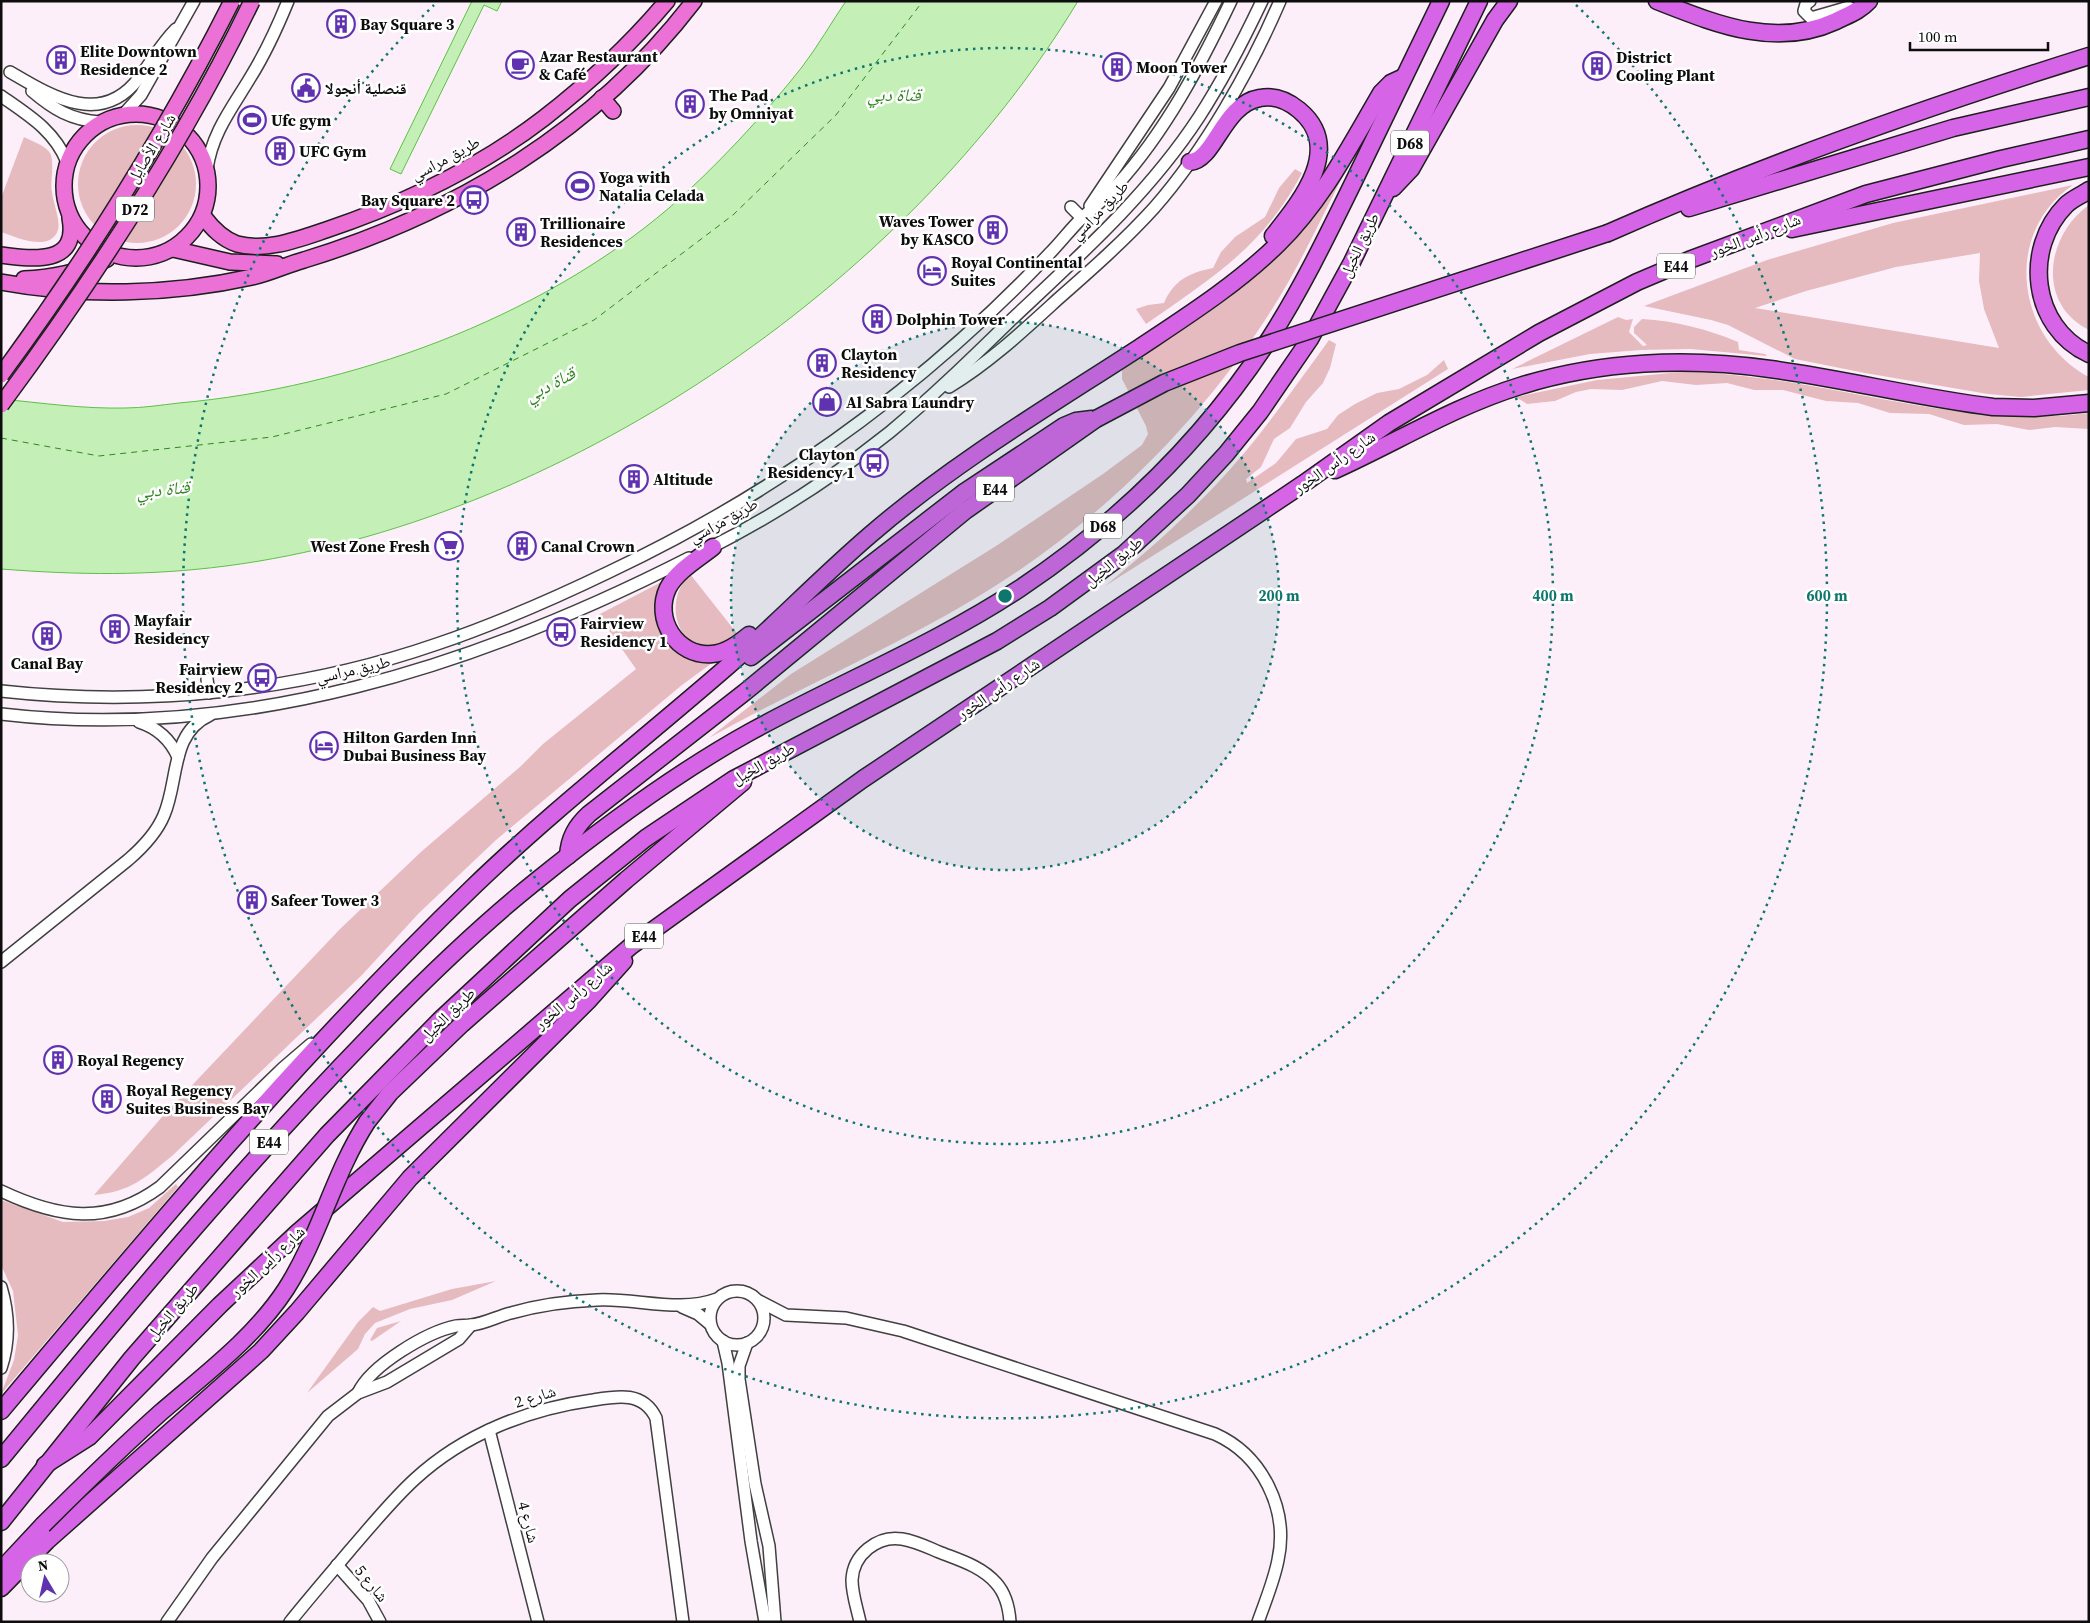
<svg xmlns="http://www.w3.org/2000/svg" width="2090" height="1623" font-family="'Source Serif 4','Noto Naskh Arabic',serif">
<rect width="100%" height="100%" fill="#fdeffa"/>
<g fill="#e5bbc0" fill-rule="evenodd">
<circle cx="137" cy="184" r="59"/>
<path d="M24 137C31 141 45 145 50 153 55 162 50 181 52 192 53 201 61 223 58 230 50 253 16 237 1 232V198Z"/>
<path d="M1295 169 1302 173C1263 247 1212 278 1146 324L1136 309 1148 305 1164 303C1174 280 1189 273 1213 268L1221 252 1235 237 1265 217 1279 188Z"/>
<path d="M1346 170C1321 218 1299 268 1269 314 1195 429 1092 529 974 599 889 650 796 689 709 738L791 674 996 546 1103 474 1142 445 1148 434 1146 426 1122 379V371L1126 364C1171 336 1220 309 1259 272 1291 242 1319 205 1346 170Z"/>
<path d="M2073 185C2002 233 2016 338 2089 377V390L2021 397 1988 394 1865 373 1795 359 1728 325 1711 320 1644 306 1767 260 1893 223ZM1980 253 1979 281 1984 309 1999 348 1755 308 1806 291 1896 267Z"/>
<path d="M2089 205V330C2036 304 2046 235 2089 205Z"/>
<path d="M1618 317 1626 320 1633 319 1629 332 1643 346 1647 345 1634 333V327L1642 319C1676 321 1707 329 1738 342L1739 350 1765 354 1767 356 1690 349 1641 350 1590 354 1512 369Z"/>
<path d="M1329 340 1336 344 1330 368 1323 383 1306 402 1290 428 1274 439 1261 467 1246 479 1247 483 1276 463 1296 439 1327 429 1338 415 1355 404 1377 393 1399 389 1427 375 1444 360 1448 369 1105 586C1138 559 1171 531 1201 500 1250 452 1289 395 1329 340Z"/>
<path d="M1681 372C1818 373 1952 431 2089 413V429L2055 427 2029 430 1997 424 1964 425 1929 414 1890 413 1858 403 1826 401 1783 390H1754L1727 383 1696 385 1662 381 1622 390 1591 389 1576 392 1555 401 1527 404 1516 397 1597 380Z"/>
<path d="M690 574 739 636C732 639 722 646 714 647 676 651 663 600 690 574Z"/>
<path d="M669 578 667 638 723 655 682 685 496 840 419 913 362 975 172 1156C145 1178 130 1192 94 1195L162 1117 340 929 422 851 521 766 543 744 636 669 598 615Z"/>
<polygon points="176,1184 178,1187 1,1394 14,1360 18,1335 13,1291 1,1265 1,1200 63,1222 104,1221 128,1217 149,1208"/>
<polygon points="496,1281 452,1300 410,1309 375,1323 365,1334 358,1349 307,1393 358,1322 373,1307 380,1311 452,1289"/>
<polygon points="401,1321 372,1341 370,1340 377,1328"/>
</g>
<g fill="#c4f0b8" stroke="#5dc046">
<polygon points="472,1 502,1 497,11 484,5 401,174 390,169"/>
<path d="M846 1H1078C906 287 557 523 226 566 149 576 78 575 1 569V399C42 403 84 409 125 408 143 408 161 405 179 403 349 388 539 319 669 208 715 168 765 114 802 67 818 46 831 23 846 1Z"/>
</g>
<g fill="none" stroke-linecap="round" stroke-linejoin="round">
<polyline stroke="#308620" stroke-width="1" stroke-dasharray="6 5" stroke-linecap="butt" points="1,438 99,456 272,437 446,394 594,320 733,215 836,115 923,1"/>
<defs>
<g id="minor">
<polyline points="1810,1 1806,4 1804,11 1811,18 1849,7"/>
<path d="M10 72C51 96 101 128 139 78 152 61 161 44 176 29"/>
<path d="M32 91C53 109 71 120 100 122"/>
<path d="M1 96C28 115 54 130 67 162"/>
<polyline points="123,115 141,95 194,1"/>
<path d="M207 169C212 133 232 108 250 78 265 54 277 28 288 1"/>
<polyline points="1090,206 1169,88 1216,1"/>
<polyline points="1071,207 1082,218"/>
<path d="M949 387C989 363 1023 331 1058 299 1091 270 1124 241 1154 208 1204 151 1250 71 1280 1"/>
<path d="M706 550C769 518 835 476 890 432 932 397 971 359 1010 321 1078 257 1148 195 1199 117 1223 80 1243 41 1262 1"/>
<polyline points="207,679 209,693"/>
<path d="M1 691C147 707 298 692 437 644 496 624 553 599 609 572 774 494 923 387 1049 254 1061 242 1072 227 1084 216 1096 206 1107 197 1117 185 1165 132 1200 66 1231 1"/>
<path d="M1 714C242 742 477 666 689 558"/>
<path d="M139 722C158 728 170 739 178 757"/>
<path d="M1 962 128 860C142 848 157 832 164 815 179 780 170 733 210 715"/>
<path d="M1 1191C58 1218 107 1226 160 1187L283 1068 311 1044"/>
<path d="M1 1287C9 1314 10 1341 1 1368"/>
<circle cx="737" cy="1318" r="27"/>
<path d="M759 1301 786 1315 846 1318 903 1331 1215 1434C1262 1455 1289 1509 1278 1560 1274 1581 1265 1602 1258 1622"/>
<polyline points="682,1307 698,1314 710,1324"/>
<polyline points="723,1341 728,1363 751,1541 765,1622"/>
<polyline points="747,1343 739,1366 739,1379 755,1484 769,1546 775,1622"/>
<path d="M358 1393C371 1365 427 1332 456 1326 461 1325 466 1326 471 1325 484 1324 498 1316 511 1313 539 1305 568 1301 597 1300 637 1298 679 1313 717 1299"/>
<polyline points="489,1430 538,1622"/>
<polyline points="337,1565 368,1600 380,1622"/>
<polyline points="167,1622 212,1558 328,1416 358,1393 387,1382 459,1339 471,1325"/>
<path d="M290 1622C310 1597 331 1573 351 1549 372 1525 392 1500 415 1479 464 1434 528 1409 593 1400 617 1396 643 1391 656 1418L683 1622"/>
<path d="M860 1622C857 1608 852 1594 852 1580 853 1555 877 1535 902 1539 915 1541 927 1547 939 1552 959 1560 981 1566 996 1583 1006 1594 1009 1607 1010 1622"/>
</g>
<g id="major">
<polyline points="602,98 613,111"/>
<circle cx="136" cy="186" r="72"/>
<path d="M203 216C212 228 222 239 237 244 266 252 299 239 326 230 403 204 479 168 544 118 589 83 630 45 667 1"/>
<polyline points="173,249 230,262 277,264"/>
<path d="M1 255C32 259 79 266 70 218"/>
<path d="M24 279C53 278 81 272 107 259"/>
<path d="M1 282C82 297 171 295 252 277 270 273 286 265 304 260 458 213 595 130 694 1"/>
</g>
<g id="highway">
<path d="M1657 1C1716 24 1775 49 1836 21 1848 15 1860 11 1869 1"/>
<path d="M1190 162C1215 160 1223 104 1260 98 1275 95 1288 101 1299 110 1345 148 1300 202 1273 236"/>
<polyline points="1393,188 1411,169 1495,20 1509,1"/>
<path d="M2089 190C2082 195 2072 199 2066 205 2023 248 2031 327 2089 354"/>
<polyline points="1689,208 1953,128 2089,97"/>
<polyline points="1792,229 2089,167"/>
<path d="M1608 233C1764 164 1926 107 2089 56"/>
<path d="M1335 470C1397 442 1455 406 1520 386 1600 361 1687 357 1770 369 1845 379 1919 398 1993 407L2034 408 2089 403"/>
<path d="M713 547C698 559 677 571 668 588 653 619 677 657 712 654 726 653 738 644 749 635"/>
<polyline points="751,657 963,493 1064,426 1076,421 1092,419"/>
<path d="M568 856C569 838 576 826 589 814L745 692 965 511 1096 419"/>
<polyline points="367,1122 390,1093 462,1024 626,880 743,782"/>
<path d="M1 1411C152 1231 303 1051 473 887 554 809 643 740 728 666 776 624 821 577 870 535 952 464 1048 407 1139 348 1187 316 1236 285 1278 244 1322 201 1350 146 1381 93L1391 83 1404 77"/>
<path d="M1 1459C119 1315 237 1173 367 1039 420 984 475 930 535 882 603 827 674 774 750 732 839 683 934 645 1019 589 1118 523 1205 438 1270 338 1302 288 1328 234 1354 181 1383 121 1412 61 1441 1"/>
<polyline points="45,1465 89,1437 220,1305 297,1233 631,946 863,779 1303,484 1389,423 1539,333 1637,282 1689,260 1866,194 2001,159 2089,139"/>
<polyline points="1,1522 132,1358 327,1135 441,1019 570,899 646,838 734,779 997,641 1050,608 1124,554 1188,495 1226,454 1260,412 1310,339 1352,262 1479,1"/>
<polyline points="1,1570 43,1525"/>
<polyline points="1,1588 47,1541 261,1351 297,1312 410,1178 589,1000 624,961"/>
</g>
</defs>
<use href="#minor" stroke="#404040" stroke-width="14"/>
<use href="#major" stroke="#1e1e1e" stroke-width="18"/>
<use href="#highway" stroke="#1e1e1e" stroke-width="19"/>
<use href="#minor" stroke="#fff" stroke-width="11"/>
<use href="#major" stroke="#ec71d6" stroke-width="15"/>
<use href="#highway" stroke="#d664e7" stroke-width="16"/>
<defs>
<g id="major-bridge">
<path d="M1 375C88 257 166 132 232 1"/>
<path d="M1 405C95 278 183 144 252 1"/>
</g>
<g id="highway-bridge">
<polyline points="1096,419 1164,383 1240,353 1608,233"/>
<path d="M43 1525C81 1487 120 1449 160 1413 204 1375 254 1338 286 1289 320 1236 333 1175 367 1122"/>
</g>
</defs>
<use href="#major-bridge" stroke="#1e1e1e" stroke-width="18" stroke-linecap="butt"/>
<use href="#highway-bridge" stroke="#1e1e1e" stroke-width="19" stroke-linecap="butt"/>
<use href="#major-bridge" stroke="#ec71d6" stroke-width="15"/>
<use href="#highway-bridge" stroke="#d664e7" stroke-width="16"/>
</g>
<circle cx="1005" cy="596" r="274" fill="#0f766e" fill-opacity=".12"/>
<g fill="none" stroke="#0f766e" stroke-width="2.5" stroke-dasharray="2.5 5">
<circle cx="1005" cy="596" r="274"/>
<circle cx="1005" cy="596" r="548"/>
<path d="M1576 5A822 822 0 1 1 434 5"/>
</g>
<defs>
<symbol id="building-ring" viewBox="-11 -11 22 22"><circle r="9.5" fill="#fff" stroke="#6032b0" stroke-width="1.5"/><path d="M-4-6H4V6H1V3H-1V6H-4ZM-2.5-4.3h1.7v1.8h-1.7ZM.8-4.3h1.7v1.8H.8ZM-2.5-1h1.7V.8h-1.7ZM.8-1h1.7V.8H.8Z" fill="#6032b0"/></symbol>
<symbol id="cafe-ring" viewBox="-11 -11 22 22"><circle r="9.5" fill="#fff" stroke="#6032b0" stroke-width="1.5"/><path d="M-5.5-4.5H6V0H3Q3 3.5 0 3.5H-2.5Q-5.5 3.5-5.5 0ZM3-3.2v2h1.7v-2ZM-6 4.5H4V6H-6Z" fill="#6032b0"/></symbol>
<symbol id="civic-ring" viewBox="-11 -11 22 22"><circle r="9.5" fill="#fff" stroke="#6032b0" stroke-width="1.5"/><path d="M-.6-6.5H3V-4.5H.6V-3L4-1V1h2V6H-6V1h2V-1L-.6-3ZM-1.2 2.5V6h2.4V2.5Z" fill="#6032b0"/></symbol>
<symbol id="stadium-ring" viewBox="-11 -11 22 22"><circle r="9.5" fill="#fff" stroke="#6032b0" stroke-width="1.5"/><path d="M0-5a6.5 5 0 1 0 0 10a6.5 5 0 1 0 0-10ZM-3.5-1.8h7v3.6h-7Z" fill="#6032b0"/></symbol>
<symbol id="bus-ring" viewBox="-11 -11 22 22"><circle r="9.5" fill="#fff" stroke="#6032b0" stroke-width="1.5"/><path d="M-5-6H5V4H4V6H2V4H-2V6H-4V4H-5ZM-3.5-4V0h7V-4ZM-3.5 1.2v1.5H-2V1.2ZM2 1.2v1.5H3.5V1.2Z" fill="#6032b0"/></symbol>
<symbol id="hotel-ring" viewBox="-11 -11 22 22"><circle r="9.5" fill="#fff" stroke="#6032b0" stroke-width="1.5"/><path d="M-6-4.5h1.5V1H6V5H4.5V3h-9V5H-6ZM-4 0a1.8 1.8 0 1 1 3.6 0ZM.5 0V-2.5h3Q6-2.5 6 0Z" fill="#6032b0"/></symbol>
<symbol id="shop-ring" viewBox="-11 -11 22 22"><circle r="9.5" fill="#fff" stroke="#6032b0" stroke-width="1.5"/><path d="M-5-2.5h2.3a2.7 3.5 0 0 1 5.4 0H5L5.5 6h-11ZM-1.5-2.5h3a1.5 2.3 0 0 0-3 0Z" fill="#6032b0"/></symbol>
<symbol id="supermarket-ring" viewBox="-11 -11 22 22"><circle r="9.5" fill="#fff" stroke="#6032b0" stroke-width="1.5"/><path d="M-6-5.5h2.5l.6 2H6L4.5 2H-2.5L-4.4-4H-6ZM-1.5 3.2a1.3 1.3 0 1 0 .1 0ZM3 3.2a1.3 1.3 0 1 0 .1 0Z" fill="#6032b0"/></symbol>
</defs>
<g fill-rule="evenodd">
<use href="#building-ring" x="325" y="8" width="32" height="32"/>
<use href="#building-ring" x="45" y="44" width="32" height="32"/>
<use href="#cafe-ring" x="504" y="49" width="32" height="32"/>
<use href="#building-ring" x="1581" y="50" width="32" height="32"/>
<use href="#building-ring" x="1101" y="51" width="32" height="32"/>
<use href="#civic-ring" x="290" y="72" width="32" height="32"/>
<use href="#building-ring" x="674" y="88" width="32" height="32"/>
<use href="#stadium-ring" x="236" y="104" width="32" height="32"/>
<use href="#building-ring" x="264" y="135" width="32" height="32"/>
<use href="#stadium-ring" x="564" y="170" width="32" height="32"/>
<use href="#bus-ring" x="458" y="184" width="32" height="32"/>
<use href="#building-ring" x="977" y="214" width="32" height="32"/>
<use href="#building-ring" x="505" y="216" width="32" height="32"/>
<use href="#hotel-ring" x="916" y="255" width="32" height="32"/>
<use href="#building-ring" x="861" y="303" width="32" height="32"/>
<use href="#building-ring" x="806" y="347" width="32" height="32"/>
<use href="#shop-ring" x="811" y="386" width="32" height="32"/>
<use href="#bus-ring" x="858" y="447" width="32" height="32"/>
<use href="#building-ring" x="618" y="463" width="32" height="32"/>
<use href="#supermarket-ring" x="433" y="530" width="32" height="32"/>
<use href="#building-ring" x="506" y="530" width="32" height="32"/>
<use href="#building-ring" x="99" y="613" width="32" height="32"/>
<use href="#bus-ring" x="545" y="616" width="32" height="32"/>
<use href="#building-ring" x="31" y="620" width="32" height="32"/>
<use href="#bus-ring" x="246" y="662" width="32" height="32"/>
<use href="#hotel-ring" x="308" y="730" width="32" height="32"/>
<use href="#building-ring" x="236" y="884" width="32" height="32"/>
<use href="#building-ring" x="42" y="1044" width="32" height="32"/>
<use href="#building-ring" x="91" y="1083" width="32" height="32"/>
</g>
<g text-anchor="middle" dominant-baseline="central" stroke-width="5" stroke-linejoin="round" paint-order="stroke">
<g fill="#fff" stroke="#565656" stroke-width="1">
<rect x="1391" y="130.5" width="38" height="25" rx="4"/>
<rect x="116" y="196.5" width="38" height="25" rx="4"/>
<rect x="1657" y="253.5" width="38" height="25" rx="4"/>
<rect x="976" y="476.5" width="38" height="25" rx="4"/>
<rect x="1084" y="513.5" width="38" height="25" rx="4"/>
<rect x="625" y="923.5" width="38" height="25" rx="4"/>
<rect x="250" y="1129.5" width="38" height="25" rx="4"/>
</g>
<g font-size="15" font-weight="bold" fill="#0d0d0d">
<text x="1410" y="143">D68</text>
<text x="135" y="209">D72</text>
<text x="1676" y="266">E44</text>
<text x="995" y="489">E44</text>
<text x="1103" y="526">D68</text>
<text x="644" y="936">E44</text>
<text x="269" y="1142">E44</text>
</g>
<g font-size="16" font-weight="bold" fill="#0d0d0d" stroke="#fff" text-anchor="start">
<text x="360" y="24">Bay Square 3</text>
<text x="80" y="51">Elite Downtown<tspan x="80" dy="18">Residence 2</tspan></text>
<text x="539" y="56">Azar Restaurant<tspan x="539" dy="18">&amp; Café</tspan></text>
<text x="1616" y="57">District<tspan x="1616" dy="18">Cooling Plant</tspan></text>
<text x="1136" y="67">Moon Tower</text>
<text x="325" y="88">قنصلية أنجولا</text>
<text x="709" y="95">The Pad<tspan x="709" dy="18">by Omniyat</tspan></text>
<text x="271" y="120">Ufc gym</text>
<text x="299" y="151">UFC Gym</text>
<text x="599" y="177">Yoga with<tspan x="599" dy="18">Natalia Celada</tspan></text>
<text x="455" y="200" text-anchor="end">Bay Square 2</text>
<text x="974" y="221" text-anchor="end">Waves Tower<tspan x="974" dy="18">by KASCO</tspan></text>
<text x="540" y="223">Trillionaire<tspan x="540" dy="18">Residences</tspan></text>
<text x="951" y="262">Royal Continental<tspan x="951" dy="18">Suites</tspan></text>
<text x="896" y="319">Dolphin Tower</text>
<text x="841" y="354">Clayton<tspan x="841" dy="18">Residency</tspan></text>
<text x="846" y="402">Al Sabra Laundry</text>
<text x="855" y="454" text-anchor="end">Clayton<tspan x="855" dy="18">Residency 1</tspan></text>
<text x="653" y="479">Altitude</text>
<text x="430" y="546" text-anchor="end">West Zone Fresh</text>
<text x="541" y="546">Canal Crown</text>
<text x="134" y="620">Mayfair<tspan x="134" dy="18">Residency</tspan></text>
<text x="580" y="623">Fairview<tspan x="580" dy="18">Residency 1</tspan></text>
<text x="47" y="663" text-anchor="middle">Canal Bay</text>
<text x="243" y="669" text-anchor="end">Fairview<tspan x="243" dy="18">Residency 2</tspan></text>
<text x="343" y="737">Hilton Garden Inn<tspan x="343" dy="18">Dubai Business Bay</tspan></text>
<text x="271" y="900">Safeer Tower 3</text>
<text x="77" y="1060">Royal Regency</text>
<text x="126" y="1090">Royal Regency<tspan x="126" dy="18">Suites Business Bay</tspan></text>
</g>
<g font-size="16" fill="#0d0d0d" stroke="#fff">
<text transform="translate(151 148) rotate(-59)">شارع الأصايل</text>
<text transform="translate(445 158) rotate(-28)">طريق مراسي</text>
<text transform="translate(1099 210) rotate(-46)">طريق مراسي</text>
<text transform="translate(1755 235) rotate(-21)">شارع رأس الخور</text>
<text transform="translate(1359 245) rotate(-64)">طريق الخيل</text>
<text transform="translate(1334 462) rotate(-35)">شارع رأس الخور</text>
<text transform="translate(723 520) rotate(-29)">طريق مراسي</text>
<text transform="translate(1113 561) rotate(-39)">طريق الخيل</text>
<text transform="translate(353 669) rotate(-13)">طريق مراسي</text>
<text transform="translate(998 688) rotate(-34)">شارع رأس الخور</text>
<text transform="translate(763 763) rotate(-29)">طريق الخيل</text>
<text transform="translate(573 995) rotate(-40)">شارع رأس الخور</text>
<text transform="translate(447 1014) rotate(-44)">طريق الخيل</text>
<text transform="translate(267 1261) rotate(-43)">شارع رأس الخور</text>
<text transform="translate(172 1311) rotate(-49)">طريق الخيل</text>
<text transform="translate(535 1396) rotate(-17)">شارع 2</text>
<text transform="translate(529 1522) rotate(75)">شارع 4</text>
<text transform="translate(372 1583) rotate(51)">شارع 5</text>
</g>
<g font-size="18" font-style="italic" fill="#308620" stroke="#fff">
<text x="894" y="94">قناة دبي</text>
<text transform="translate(550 384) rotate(-28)">قناة دبي</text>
<text transform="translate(163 489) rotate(-6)">قناة دبي</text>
</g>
</g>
<circle cx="1005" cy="596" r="8" fill="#0f766e" stroke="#fff" stroke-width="2.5"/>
<g font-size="15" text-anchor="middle" font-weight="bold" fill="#0f766e" stroke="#fff" stroke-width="5" stroke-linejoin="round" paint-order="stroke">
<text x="1279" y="601">200 m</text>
<text x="1553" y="601">400 m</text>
<text x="1827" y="601">600 m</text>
</g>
<rect width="2090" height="1623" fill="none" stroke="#0d0d0d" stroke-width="5"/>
<g transform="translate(45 1578) rotate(351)"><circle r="24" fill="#ffffff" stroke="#9e9e9e"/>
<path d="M0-4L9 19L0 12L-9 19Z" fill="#6032b0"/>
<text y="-8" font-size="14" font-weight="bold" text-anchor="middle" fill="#0d0d0d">N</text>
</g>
<path d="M1910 42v8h138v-8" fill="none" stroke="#0d0d0d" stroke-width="2.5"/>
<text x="1918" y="42" font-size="15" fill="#0d0d0d" stroke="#ffffff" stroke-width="4" paint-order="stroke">100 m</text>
</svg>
